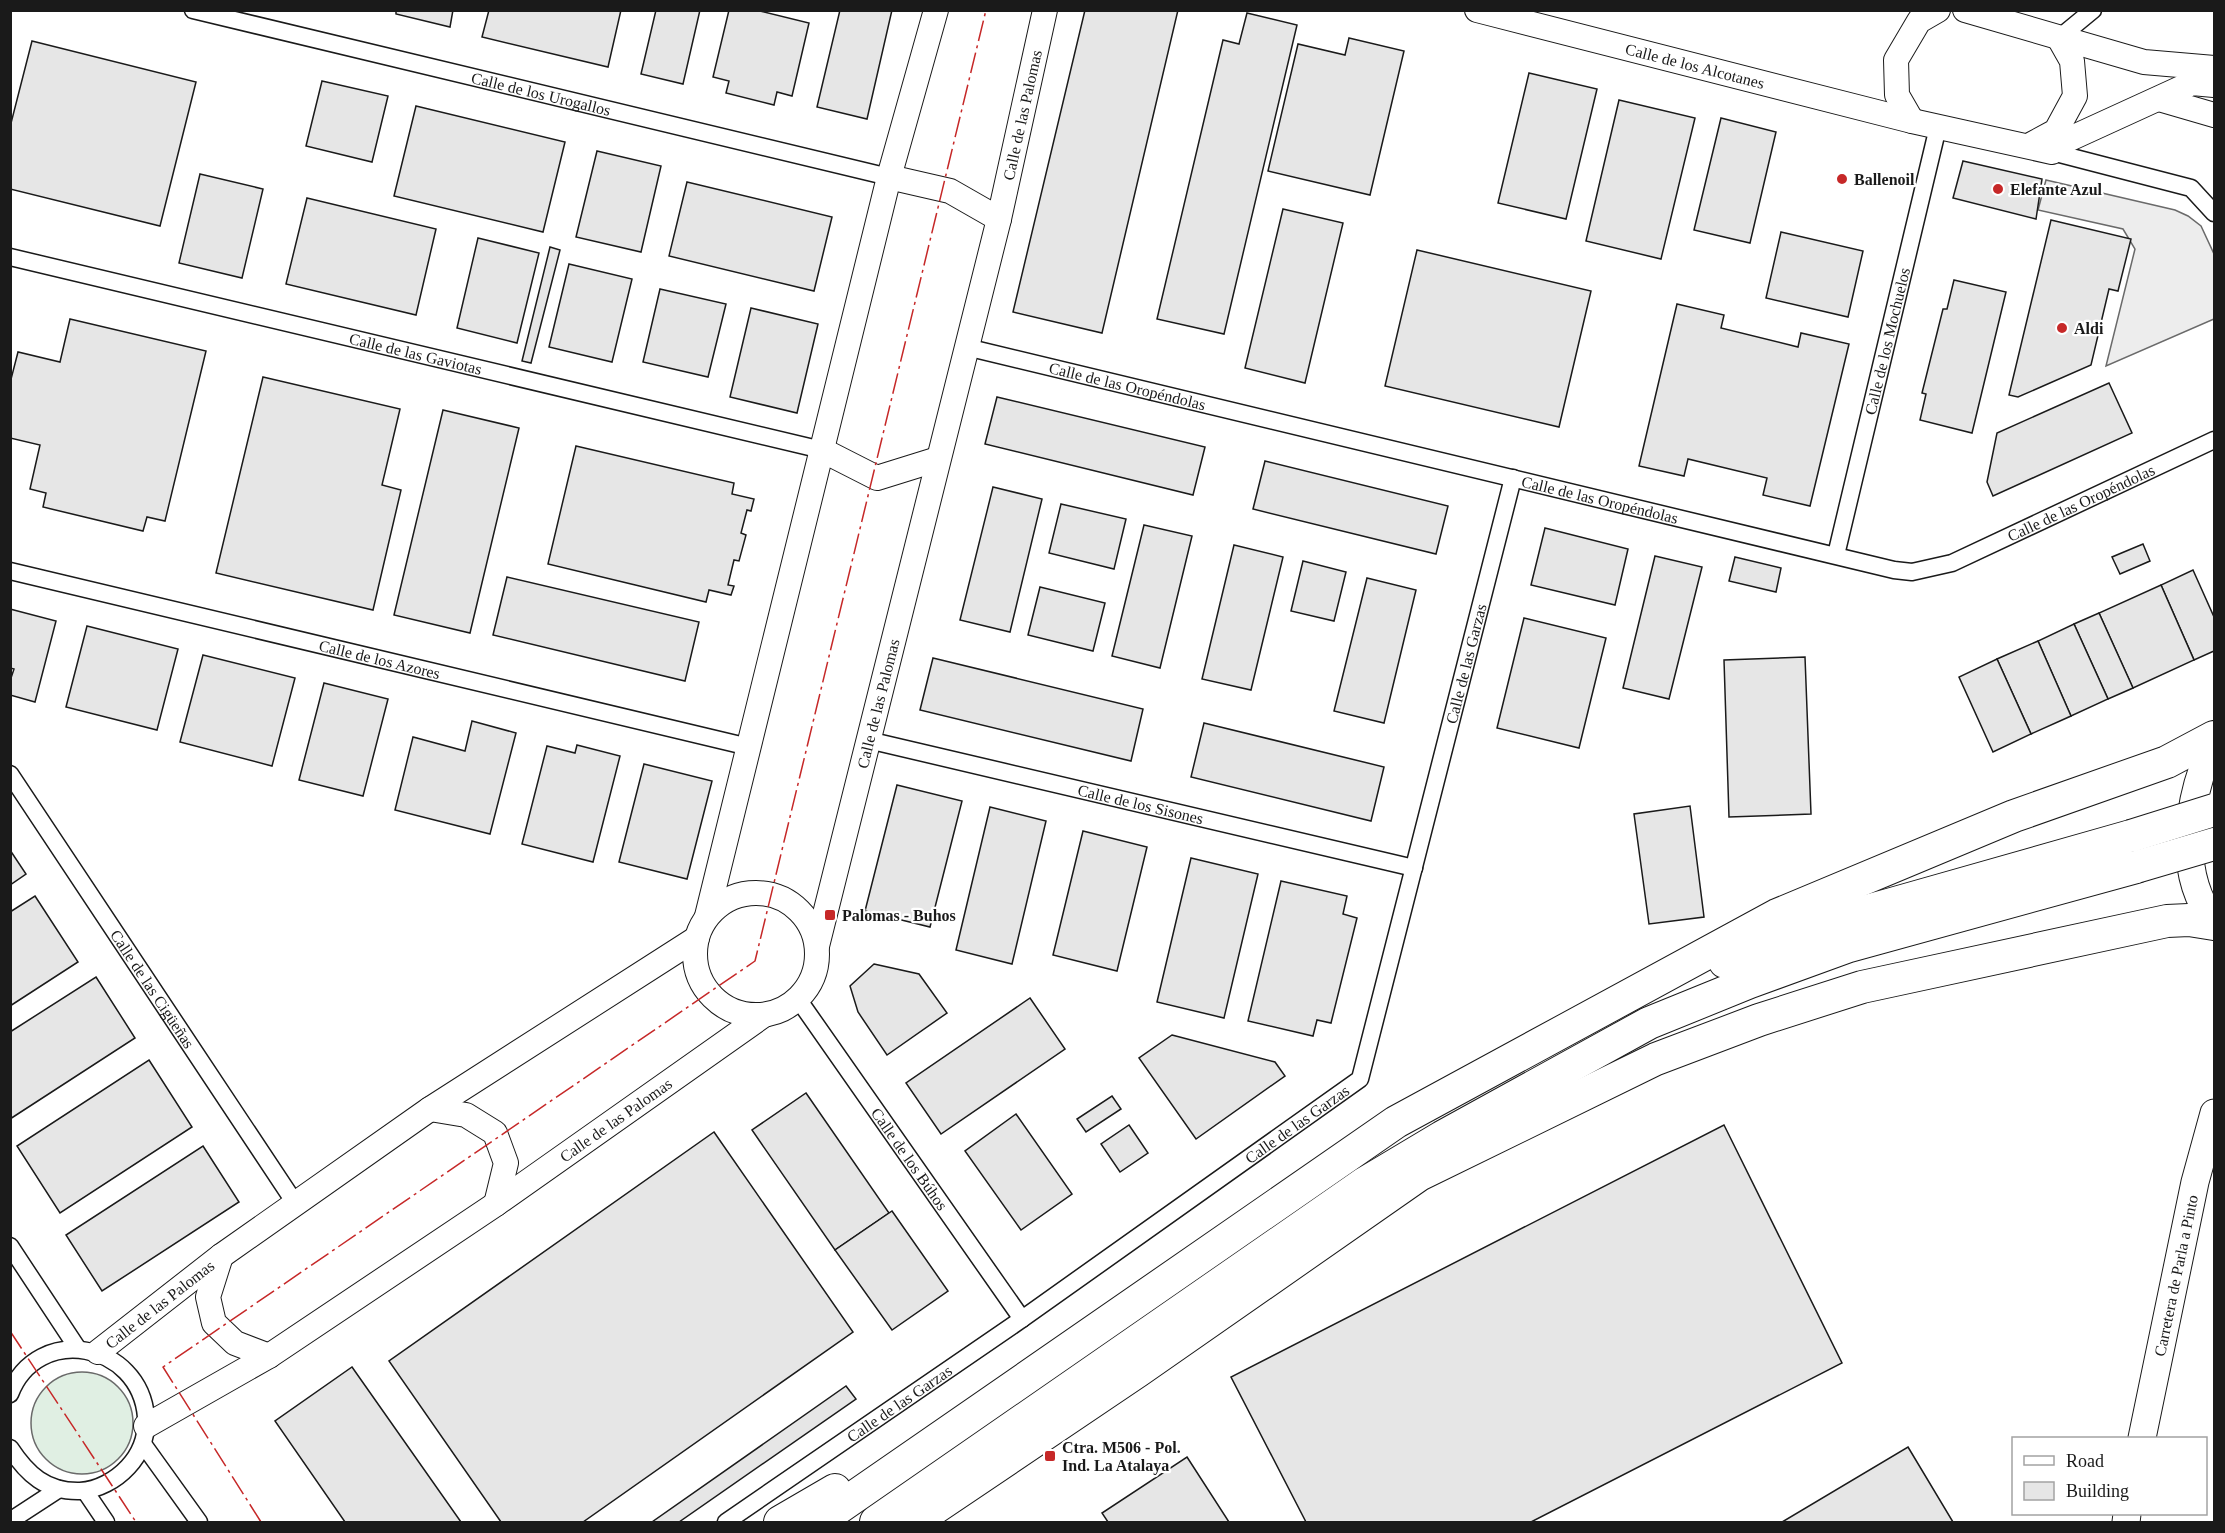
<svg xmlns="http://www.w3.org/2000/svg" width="2225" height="1533" font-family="'Times New Roman',serif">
<rect width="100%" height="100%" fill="#fff"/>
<circle fill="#e0efe3" stroke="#6a6a6a" stroke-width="1.5" cx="82" cy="1423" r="51"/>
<polygon fill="#ededed" stroke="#6a6a6a" stroke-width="1.5" points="2046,180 2175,210 2188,216 2201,226 2214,254 2214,319 2106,366 2135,249 2123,229 2038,210"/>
<g fill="#e6e6e6" stroke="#1a1a1a" stroke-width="1.5">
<polygon points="396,10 453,10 450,27 396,14"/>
<polygon points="489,10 621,10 608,67 482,37"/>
<polygon points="656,10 700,10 683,84 641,74"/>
<polygon points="729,10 756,10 809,23 792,96 777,92 774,105 726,93 729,81 713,77"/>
<polygon points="840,10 892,10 867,119 817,107"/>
<polygon points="1085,10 1178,10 1102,333 1013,312"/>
<polygon points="1247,13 1297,25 1224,334 1157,319 1223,40 1239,44"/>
<polygon points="1349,38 1404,51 1370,195 1268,171 1298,44 1345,55"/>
<polygon points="32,41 196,82 160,226 10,189 10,127"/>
<polygon points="1529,73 1597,89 1566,219 1498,203"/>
<polygon points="322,81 388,96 372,162 306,146"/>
<polygon points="1619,100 1695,118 1661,259 1586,241"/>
<polygon points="416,106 565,142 543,232 394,196"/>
<polygon points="1721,118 1776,132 1750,243 1694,230"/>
<polygon points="597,151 661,166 641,252 576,237"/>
<polygon points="1963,161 2042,179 2036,219 1953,198"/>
<polygon points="200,174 263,189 242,278 179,263"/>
<polygon points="687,182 832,217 814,291 669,256"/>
<polygon points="307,198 436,229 416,315 286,284"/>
<polygon points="1283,209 1343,223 1305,383 1245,368"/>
<polygon points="2051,220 2131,239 2118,291 2109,289 2091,365 2018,397 2009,395"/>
<polygon points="1781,232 1863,251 1848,317 1766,298"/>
<polygon points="478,238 539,253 517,343 457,328"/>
<polygon points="550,247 560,250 531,363 522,361"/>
<polygon points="1417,250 1591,291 1559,427 1385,386"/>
<polygon points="569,264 632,279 612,362 549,347"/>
<polygon points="1954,280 2006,292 1972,433 1920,420 1926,394 1922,393 1943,309 1947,309"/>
<polygon points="660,289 726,304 708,377 643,362"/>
<polygon points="1677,304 1724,315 1721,328 1798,347 1801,333 1849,344 1810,506 1763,495 1767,478 1688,459 1684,476 1639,466"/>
<polygon points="751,308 818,324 797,413 730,397"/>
<polygon points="70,319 206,351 165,521 147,517 143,531 43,507 46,493 30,489 40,445 10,438 10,383 18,352 60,362"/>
<polygon points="263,377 400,409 382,485 401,490 373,610 216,573"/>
<polygon points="2109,383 2132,433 1993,496 1987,482 1997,433"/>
<polygon points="997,397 1205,447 1193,495 985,444"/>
<polygon points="443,410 519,428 470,633 394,615"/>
<polygon points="576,446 734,483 732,494 754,499 751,511 747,510 741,533 746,535 739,561 734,560 728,585 734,586 731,595 709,590 706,602 548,564"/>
<polygon points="1265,461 1448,506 1436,554 1253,509"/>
<polygon points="993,487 1042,499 1010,632 960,620"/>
<polygon points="1061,504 1126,519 1114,569 1049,553"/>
<polygon points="1144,525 1192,536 1160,668 1112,656"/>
<polygon points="1545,528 1628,549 1615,605 1531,585"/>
<polygon points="2143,544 2150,561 2120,574 2112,557"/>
<polygon points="1234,545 1283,557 1251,690 1202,679"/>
<polygon points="1655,556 1702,567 1669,699 1623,688"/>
<polygon points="1735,557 1781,568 1776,592 1729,581"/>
<polygon points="1303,561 1346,572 1334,621 1291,611"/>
<polygon points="2193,570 2214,617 2214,651 2194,660 2161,585"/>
<polygon points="507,577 699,622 685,681 493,635"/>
<polygon points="1367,578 1416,590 1384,723 1334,711"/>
<polygon points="2161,585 2194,660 2133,688 2099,613"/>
<polygon points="1040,587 1105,603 1093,651 1028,635"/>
<polygon points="10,609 56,621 35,702 10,695 10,681 14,669 10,668"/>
<polygon points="2099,613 2133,688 2108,699 2074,624"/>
<polygon points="1524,618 1606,638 1579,748 1497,728"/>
<polygon points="2074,624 2108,699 2071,716 2038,641"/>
<polygon points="87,626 178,649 157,730 66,707"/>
<polygon points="2038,641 2071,716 2031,734 1997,659"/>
<polygon points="203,655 295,678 272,766 180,742"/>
<polygon points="1805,657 1811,814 1729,817 1724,660"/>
<polygon points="933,658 1143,709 1131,761 920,710"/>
<polygon points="1997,659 2031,734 1993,752 1959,677"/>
<polygon points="324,683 388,699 363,796 299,780"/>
<polygon points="472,721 516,733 490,834 395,810 413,737 465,751"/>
<polygon points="1204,723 1384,767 1371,821 1191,777"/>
<polygon points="577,745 620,756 593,862 522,844 547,746 575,753"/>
<polygon points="644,764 712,781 687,879 619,862"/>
<polygon points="897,785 962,801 930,927 865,911"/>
<polygon points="1690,806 1704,917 1649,924 1634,814"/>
<polygon points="990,807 1046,821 1012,964 956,950"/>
<polygon points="1083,831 1147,847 1117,971 1053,955"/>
<polygon points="10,850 26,874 10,885"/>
<polygon points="1191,858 1258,874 1224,1018 1157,1002"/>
<polygon points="1281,881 1347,896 1343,914 1357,918 1331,1023 1317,1020 1313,1036 1248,1021"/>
<polygon points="35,896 78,962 10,1006 10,912"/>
<polygon points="874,964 919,974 947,1013 887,1055 858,1012 850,986"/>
<polygon points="96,977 135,1038 10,1119 10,1032"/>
<polygon points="1030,998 1065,1049 941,1134 906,1083"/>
<polygon points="1172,1035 1275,1062 1285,1076 1196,1139 1139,1058"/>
<polygon points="149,1060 192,1127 60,1213 17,1146"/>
<polygon points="806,1093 889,1213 835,1250 752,1130"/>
<polygon points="1112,1096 1121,1109 1086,1132 1077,1119"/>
<polygon points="1016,1114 1072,1194 1021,1230 965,1151"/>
<polygon points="1129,1125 1148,1153 1120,1172 1101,1144"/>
<polygon points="1724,1125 1842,1363 1531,1522 1306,1522 1231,1377"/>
<polygon points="714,1132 853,1332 583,1522 501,1522 389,1361"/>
<polygon points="203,1146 239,1202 102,1291 66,1235"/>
<polygon points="892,1211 948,1291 892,1330 835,1250"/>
<polygon points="352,1367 461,1522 345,1522 275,1421"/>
<polygon points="846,1386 856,1399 679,1522 652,1522"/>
<polygon points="1908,1447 1953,1522 1782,1522"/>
<polygon points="1187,1457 1229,1522 1108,1522 1102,1513"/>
</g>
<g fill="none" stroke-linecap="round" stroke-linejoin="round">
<defs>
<g id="street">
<path id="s1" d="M193 10 889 177"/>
<polyline points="2059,38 2093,10"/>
<polyline points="2052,152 2191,188 2214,213"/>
<path id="s2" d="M10 257 822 450"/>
<path id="s3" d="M966 347 1894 570 1912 572 1952 563 2214 440"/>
<path id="s4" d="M1836 555 1938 127"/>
<path id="s5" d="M10 571 749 747"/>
<path id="s6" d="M868 740 1414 868"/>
<path id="s7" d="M10 774 295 1203"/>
<path id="s8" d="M798 999 1022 1319"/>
<polyline points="10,1246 78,1349"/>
<path d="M10 1394C37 1323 140 1342 146 1417 147 1435 141 1453 128 1467 116 1480 98 1490 80 1491 46 1492 27 1474 10 1448"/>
<polyline points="143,1444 199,1522"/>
<polyline points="85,1491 106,1522"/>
<polyline points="10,1521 59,1489"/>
<path id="s9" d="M726 1522 1022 1319 1360 1079 1513 478"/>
</g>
<g id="secondary">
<path id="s10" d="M1477 10 1912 121 2052 152 2063 142 2192 83 2214 85"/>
<polyline points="1965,10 2144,62 2214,68"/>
<polyline points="2159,99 2214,115"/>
<polyline points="1912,121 1897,95 1896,60 1919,21 1938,10"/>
<polyline points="2032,144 2056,131 2075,96 2072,61 2059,38"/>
<polyline points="889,177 950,191 999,219"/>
<polyline points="822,450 877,478 938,459"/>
<circle cx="756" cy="954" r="61"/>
<polyline points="707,916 889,177 936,10"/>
<path id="s11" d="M817 946 999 219 1045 10"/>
<polyline points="430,1109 466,1115 495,1133 506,1163 496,1204"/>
<polyline points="221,1256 208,1297 214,1323 235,1343 269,1356"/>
<path id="s12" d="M98 1352 221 1256 430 1109 697 938"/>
<path id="s13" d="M146 1426 269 1356 496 1204 764 1015"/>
</g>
<g id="primary">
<path d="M2214 740C2189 795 2174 870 2214 922"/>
<path id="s14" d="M2142 1438 2195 1182 2214 1113"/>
<polyline points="2126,1522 2127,1514"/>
</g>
<g id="highway">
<polyline points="1725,962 1839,919 2131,836"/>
<polyline points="780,1522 835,1490"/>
<polyline points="818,1522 1396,1122 1777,915 2014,816 2167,762 2214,737"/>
<polyline points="876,1522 1365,1183 1442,1137 1649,1023 1750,982 1849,946 2136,867"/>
<polyline points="914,1522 1138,1371 1419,1175 1656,1059 1759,1020 1862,987 2167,921 2189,920 2214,924"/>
</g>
</defs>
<use href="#street" stroke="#1a1a1a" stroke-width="19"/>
<use href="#secondary" stroke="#1a1a1a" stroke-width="26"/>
<use href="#primary" stroke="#1a1a1a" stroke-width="29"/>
<use href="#highway" stroke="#1a1a1a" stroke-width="34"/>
<use href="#street" stroke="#fff" stroke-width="16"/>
<use href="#secondary" stroke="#fff" stroke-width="24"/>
<use href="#primary" stroke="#fff" stroke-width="27"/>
<use href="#highway" stroke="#fff" stroke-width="32"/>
<defs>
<g id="highway-bridge">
<polyline points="2131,836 2214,810"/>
<polyline points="2136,867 2214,844"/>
</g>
</defs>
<use href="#highway-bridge" stroke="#1a1a1a" stroke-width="34" stroke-linecap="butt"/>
<use href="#highway-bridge" stroke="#fff" stroke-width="32"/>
<g stroke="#c62828" stroke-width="1.5" stroke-dasharray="21 4.5 3 4.5" stroke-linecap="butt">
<polyline points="10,1331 136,1522"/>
<polyline points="261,1522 163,1367 755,961 986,10"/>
</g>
</g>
<g fill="#c62828" stroke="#fff" stroke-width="2">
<circle cx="1842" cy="179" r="6"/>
<circle cx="1998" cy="189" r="6"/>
<circle cx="2062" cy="328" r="6"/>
<rect x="824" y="909" width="12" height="12" rx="3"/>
<rect x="1044" y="1450" width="12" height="12" rx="3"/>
</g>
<g text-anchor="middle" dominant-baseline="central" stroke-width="4.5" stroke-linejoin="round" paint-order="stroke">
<g font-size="16" fill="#1a1a1a" stroke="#fff">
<text stroke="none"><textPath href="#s10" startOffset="225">Calle de los Alcotanes</textPath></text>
<text stroke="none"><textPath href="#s1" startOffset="358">Calle de los Urogallos</textPath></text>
<text stroke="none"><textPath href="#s11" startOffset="856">Calle de las Palomas</textPath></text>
<text stroke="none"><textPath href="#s4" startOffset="220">Calle de los Mochuelos</textPath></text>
<text stroke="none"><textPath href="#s2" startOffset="417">Calle de las Gaviotas</textPath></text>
<text stroke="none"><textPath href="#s3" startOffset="166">Calle de las Oropéndolas</textPath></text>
<text stroke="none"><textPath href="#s3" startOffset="652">Calle de las Oropéndolas</textPath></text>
<text stroke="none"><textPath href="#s3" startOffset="1156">Calle de las Oropéndolas</textPath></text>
<text stroke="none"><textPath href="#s5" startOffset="380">Calle de los Azores</textPath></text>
<text stroke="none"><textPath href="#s9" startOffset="1202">Calle de las Garzas</textPath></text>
<text stroke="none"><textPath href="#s11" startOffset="250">Calle de las Palomas</textPath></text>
<text stroke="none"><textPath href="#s6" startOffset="280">Calle de los Sisones</textPath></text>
<text stroke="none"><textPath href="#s7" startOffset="258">Calle de las Cigüeñas</textPath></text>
<text stroke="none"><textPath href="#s13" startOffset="561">Calle de las Palomas</textPath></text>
<text stroke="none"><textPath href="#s9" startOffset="696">Calle de las Garzas</textPath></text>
<text stroke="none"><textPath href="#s8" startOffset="195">Calle de los Búhos</textPath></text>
<text stroke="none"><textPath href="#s14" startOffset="166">Carretera de Parla a Pinto</textPath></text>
<text stroke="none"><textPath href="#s12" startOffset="78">Calle de las Palomas</textPath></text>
<text stroke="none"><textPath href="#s9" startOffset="210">Calle de las Garzas</textPath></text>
</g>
<g font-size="16" font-weight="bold" fill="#1a1a1a" stroke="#fff" text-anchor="start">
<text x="1854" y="179">Ballenoil</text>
<text x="2010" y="189">Elefante Azul</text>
<text x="2074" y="328">Aldi</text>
<text x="842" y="915">Palomas - Buhos</text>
<text x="1062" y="1447">Ctra. M506 - Pol.<tspan x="1062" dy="18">Ind. La Atalaya</tspan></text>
</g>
</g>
<rect width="2225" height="1533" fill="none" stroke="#1a1a1a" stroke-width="24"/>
<rect x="2012" y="1437" width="195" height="78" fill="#ffffff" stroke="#a3a3a3" stroke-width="1.5"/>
<rect x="2024" y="1456" width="30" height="9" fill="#ffffff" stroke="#a3a3a3" stroke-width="1.5"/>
<text x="2066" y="1467" font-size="18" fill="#1a1a1a">Road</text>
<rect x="2024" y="1482" width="30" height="18" fill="#e6e6e6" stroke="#a3a3a3" stroke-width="1.5"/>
<text x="2066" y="1497" font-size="18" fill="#1a1a1a">Building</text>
</svg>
